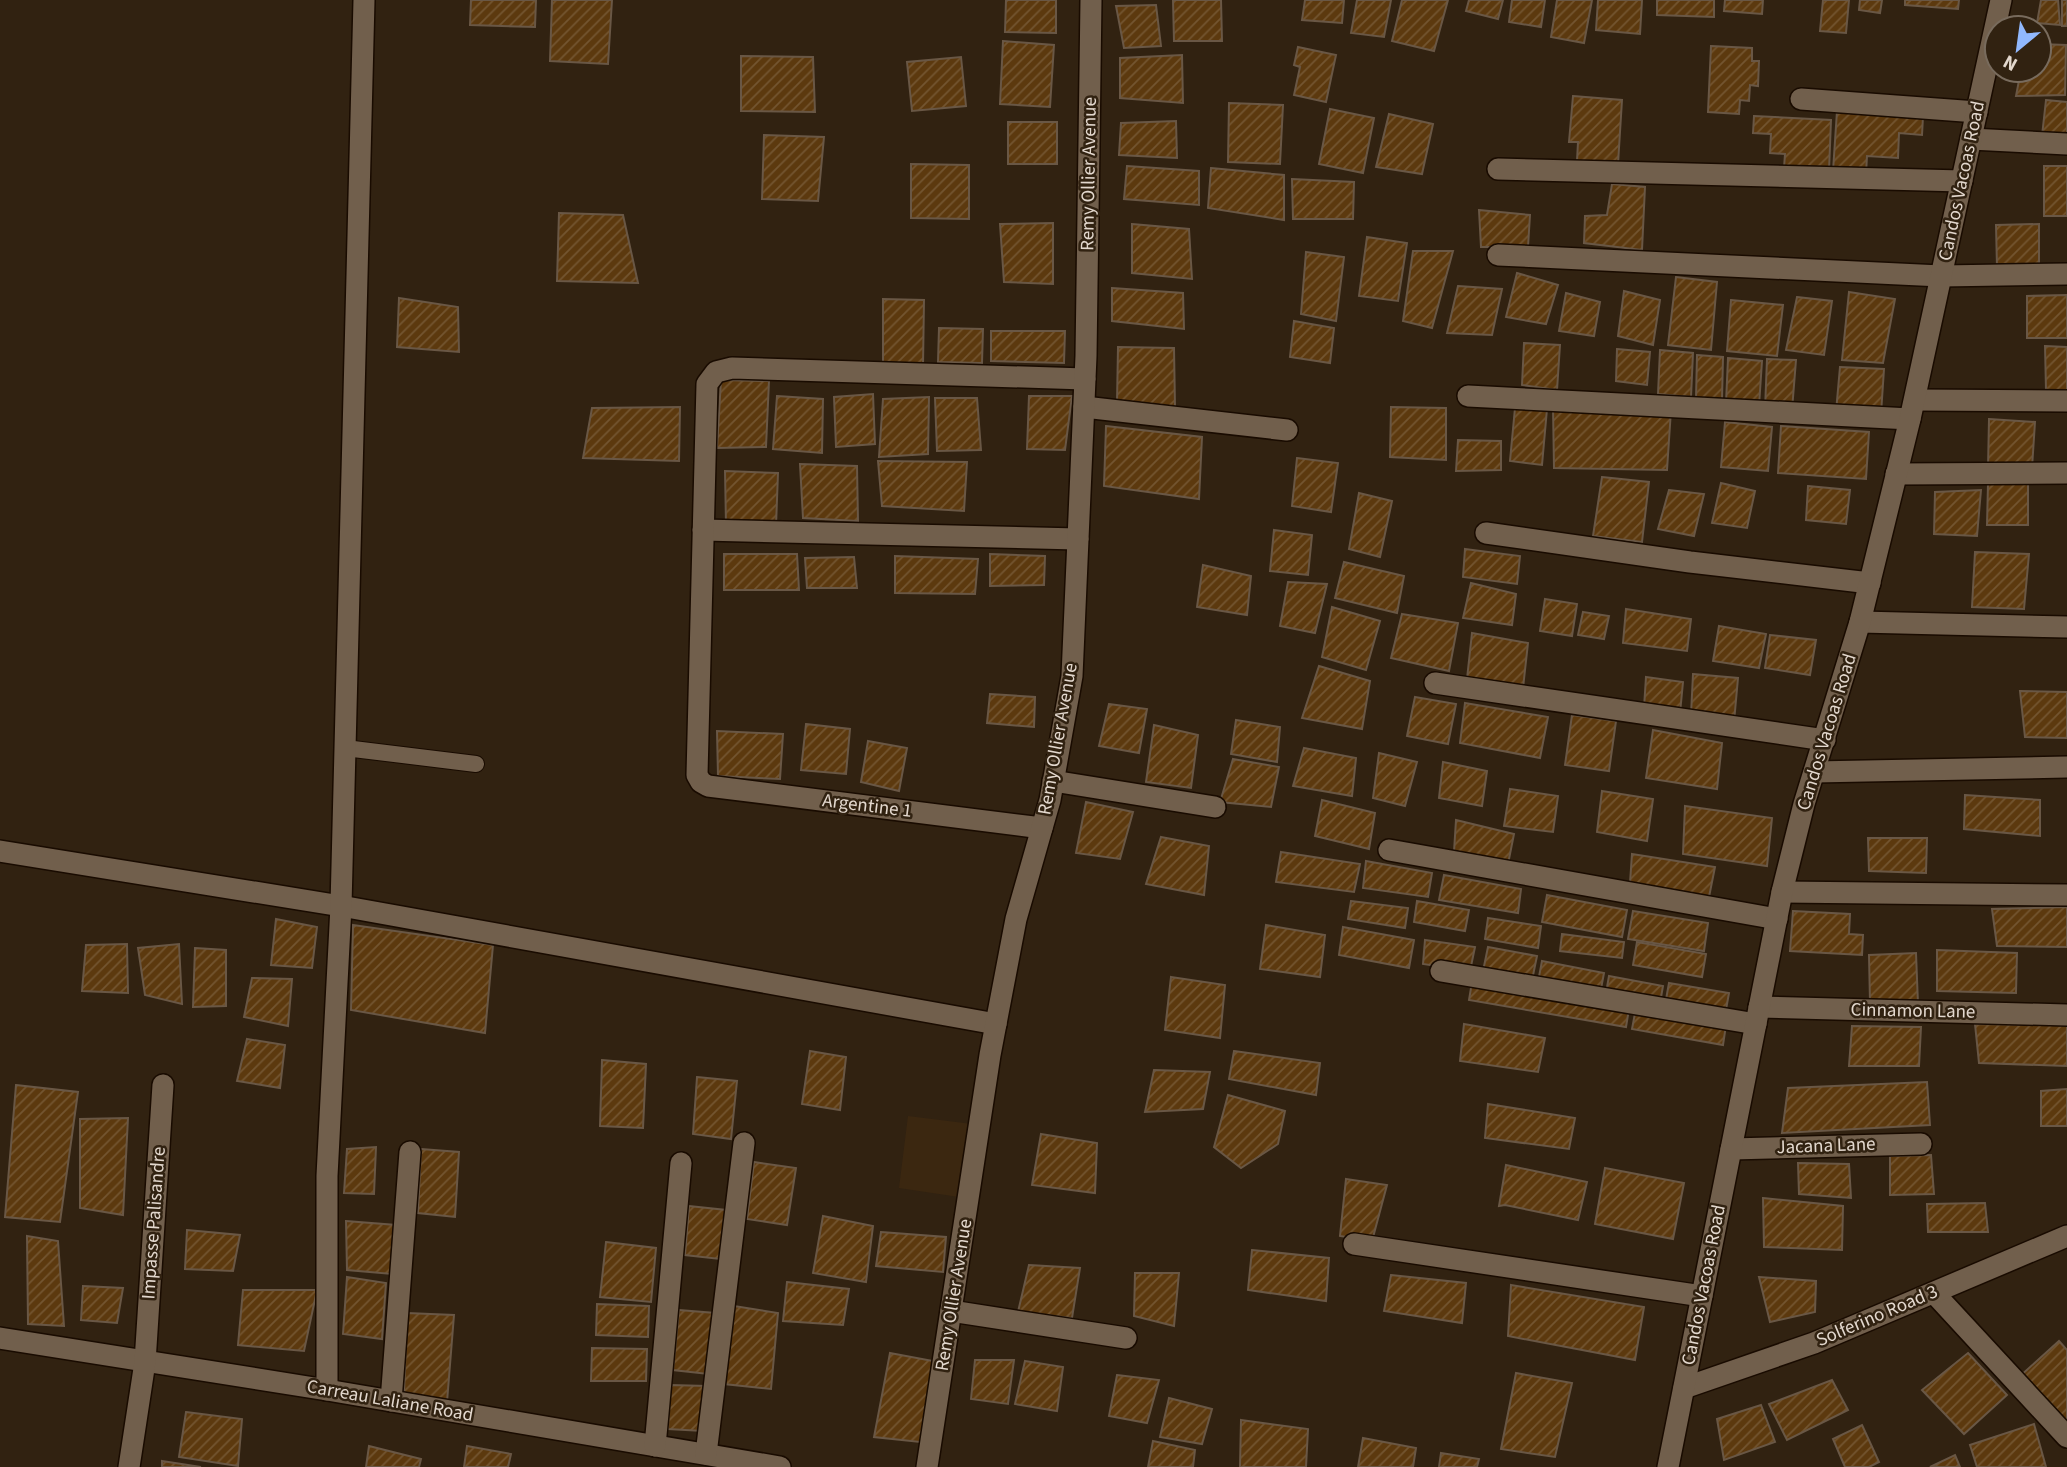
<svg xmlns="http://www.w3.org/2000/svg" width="2067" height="1467" font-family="'Source Sans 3',sans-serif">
<defs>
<pattern id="building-hatch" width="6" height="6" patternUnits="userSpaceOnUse" patternTransform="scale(1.75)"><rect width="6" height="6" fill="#5c390e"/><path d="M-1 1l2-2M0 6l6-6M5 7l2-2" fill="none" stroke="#735530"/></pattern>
</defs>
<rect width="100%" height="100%" fill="#312211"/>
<polygon fill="#3b2710" points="908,1116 972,1124 959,1197 899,1188"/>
<g fill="url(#building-hatch)" stroke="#695745" stroke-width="2">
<polygon points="471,0 536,0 535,27 470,25"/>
<polygon points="552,0 612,0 608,64 550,61"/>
<polygon points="1006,0 1056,0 1056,33 1005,32"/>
<polygon points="1173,0 1221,0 1222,41 1174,41"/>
<polygon points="1305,0 1344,0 1342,23 1302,20"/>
<polygon points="1357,0 1391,0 1384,37 1351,33"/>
<polygon points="1402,0 1448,0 1434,51 1392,41"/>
<polygon points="1469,0 1503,0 1498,19 1466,11"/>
<polygon points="1512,0 1545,0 1541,27 1509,22"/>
<polygon points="1557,0 1592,0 1584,43 1551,37"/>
<polygon points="1598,0 1642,0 1640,34 1596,30"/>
<polygon points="1657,0 1714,0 1714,17 1657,15"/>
<polygon points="1725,0 1763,0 1762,14 1724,11"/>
<polygon points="1823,0 1849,0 1846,33 1820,31"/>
<polygon points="1860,0 1882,0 1880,13 1859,10"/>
<polygon points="1905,0 1959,0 1958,9 1905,5"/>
<polygon points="2041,0 2058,0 2060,25 2037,23"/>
<rect x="2062" y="0" width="5" height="26"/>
<polygon points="1156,5 1161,46 1124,48 1116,6"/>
<polygon points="1003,41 1054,45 1050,107 1000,104"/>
<polygon points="2039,44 2066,45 2065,95 2016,96 2021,70 2039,70"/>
<polygon points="1711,46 1752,48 1752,61 1759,61 1758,86 1750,85 1749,101 1740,100 1739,114 1708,112"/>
<polygon points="1298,47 1336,55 1326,102 1294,95 1300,67 1294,65"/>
<polygon points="1182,55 1183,103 1120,98 1120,58"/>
<polygon points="741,56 813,57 815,112 741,111"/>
<polygon points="961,57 966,106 912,111 907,62"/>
<polygon points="1573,96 1622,100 1618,164 1577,161 1578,142 1569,142"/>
<polygon points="2046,100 2067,102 2067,139 2042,136"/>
<polygon points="1229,103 1283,105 1280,164 1228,162"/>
<polygon points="1330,109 1374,118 1363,173 1319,164"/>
<polygon points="1837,111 1923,117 1922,135 1899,133 1898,158 1867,156 1866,174 1833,171"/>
<polygon points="1389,114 1433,124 1422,174 1376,167"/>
<polygon points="1754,116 1831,120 1829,171 1784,168 1785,154 1770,153 1771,134 1753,133"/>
<polygon points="1176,121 1177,158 1119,155 1121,123"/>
<rect x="1008" y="122" width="49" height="42"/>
<polygon points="764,135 824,137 818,201 762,199"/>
<polygon points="911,164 969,165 969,219 911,218"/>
<polygon points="1127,166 1199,171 1199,205 1124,199"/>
<rect x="2044" y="166" width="23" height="50"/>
<polygon points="1211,168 1284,175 1284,220 1208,208"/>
<polygon points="1292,179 1354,182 1353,219 1293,219"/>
<polygon points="1612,184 1645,187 1642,250 1584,243 1585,216 1607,215"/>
<polygon points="1479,210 1530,215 1528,247 1481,247"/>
<polygon points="559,213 623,215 638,283 557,281"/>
<polygon points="1053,223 1053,284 1004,282 1000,224"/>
<polygon points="1132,224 1189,229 1192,279 1132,273"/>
<polygon points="2039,224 2039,266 1997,267 1996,225"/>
<polygon points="1367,237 1407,243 1398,301 1359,296"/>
<polygon points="1413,251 1453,251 1432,328 1403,321"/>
<polygon points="1306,252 1344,257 1336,321 1301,314"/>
<polygon points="1517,273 1558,285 1546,324 1506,317"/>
<polygon points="1676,277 1717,282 1711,350 1668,345"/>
<polygon points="1458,286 1502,289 1492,335 1447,333"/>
<polygon points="1112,288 1183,293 1184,329 1112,321"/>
<polygon points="1624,291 1660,300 1653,345 1618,336"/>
<polygon points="1849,292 1895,299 1883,363 1842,360"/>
<polygon points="1566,293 1600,302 1594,336 1559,331"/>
<polygon points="2067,295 2067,338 2027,338 2027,296"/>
<polygon points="1797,297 1832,301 1824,355 1786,350"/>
<polygon points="399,298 458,307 459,352 397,347"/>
<polygon points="883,299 924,300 923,366 883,366"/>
<polygon points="1731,300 1783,305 1777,356 1727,351"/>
<polygon points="1294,321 1334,328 1330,363 1290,357"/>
<polygon points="939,328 983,329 982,363 938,362"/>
<polygon points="991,331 1065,331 1064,363 991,361"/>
<polygon points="1524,343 1560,345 1557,390 1522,385"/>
<polygon points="2045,346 2067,347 2067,390 2046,390"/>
<polygon points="1118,347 1174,348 1175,407 1117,403"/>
<polygon points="1617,349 1650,352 1647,385 1616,381"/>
<polygon points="1660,350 1693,353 1691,397 1658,394"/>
<polygon points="1697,355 1723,357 1722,400 1696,398"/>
<polygon points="1728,358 1762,361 1759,406 1726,403"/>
<polygon points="1767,359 1796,360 1792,410 1765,410"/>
<polygon points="1840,367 1884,369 1881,414 1836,412"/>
<polygon points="721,380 769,381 766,447 717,448"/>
<polygon points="873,394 875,444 836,447 834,397"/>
<polygon points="777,396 823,399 822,453 773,449"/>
<polygon points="1029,396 1072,396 1065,450 1027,449"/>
<polygon points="929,397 928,454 879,457 883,399"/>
<polygon points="935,398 977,398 981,450 937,451"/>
<polygon points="680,407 679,461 583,458 592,408"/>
<polygon points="1391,407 1446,408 1446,460 1390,457"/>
<polygon points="1553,407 1671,410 1667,470 1554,468"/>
<polygon points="1515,408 1547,409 1542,465 1510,461"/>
<polygon points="1989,419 2035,422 2032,468 1988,468"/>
<polygon points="1725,422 1772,427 1768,471 1721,467"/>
<polygon points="1106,426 1202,437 1199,499 1104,486"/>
<polygon points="1781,426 1869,432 1866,479 1778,473"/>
<polygon points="1458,440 1501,441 1501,470 1456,471"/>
<polygon points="1297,458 1338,463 1331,512 1292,506"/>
<polygon points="878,461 967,462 964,511 882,506"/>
<polygon points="800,464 857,466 858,521 803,518"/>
<polygon points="725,471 778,473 776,526 726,525"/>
<polygon points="1602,477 1649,482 1642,542 1593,536"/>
<polygon points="1721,483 1755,491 1747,528 1712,523"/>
<polygon points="2028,483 2028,525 1987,525 1988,484"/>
<polygon points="1808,486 1850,490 1846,524 1806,520"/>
<polygon points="1669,490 1704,494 1694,536 1658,529"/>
<polygon points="1981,490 1977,536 1934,534 1935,492"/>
<polygon points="1359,493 1392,501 1380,557 1349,549"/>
<polygon points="1274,530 1312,535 1308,575 1270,571"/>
<polygon points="1465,549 1520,556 1517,584 1463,577"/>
<polygon points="1975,552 2029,554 2024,609 1972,607"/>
<polygon points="724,554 797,554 799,590 724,590"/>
<polygon points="990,554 1045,556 1044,585 990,586"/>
<polygon points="895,556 978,559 975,594 895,593"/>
<polygon points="854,557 857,588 807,588 805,558"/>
<polygon points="1344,562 1404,576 1397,613 1335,598"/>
<polygon points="1203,565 1251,576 1247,615 1197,607"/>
<polygon points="1288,582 1327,584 1315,633 1280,626"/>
<polygon points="1471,583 1516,594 1512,625 1463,618"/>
<polygon points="1545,599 1577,604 1572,636 1540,631"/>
<polygon points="1332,607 1380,621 1366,670 1322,657"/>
<polygon points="1626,609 1691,619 1687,651 1623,643"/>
<polygon points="1583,612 1609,616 1604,639 1578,635"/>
<polygon points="1402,614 1458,623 1449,671 1391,658"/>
<polygon points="1719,626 1766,634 1759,668 1713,661"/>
<polygon points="1472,633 1528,643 1523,688 1467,679"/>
<polygon points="1770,635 1816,640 1810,675 1765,668"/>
<polygon points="1319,666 1370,681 1362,729 1302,718"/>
<polygon points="1693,674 1738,678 1734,722 1691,715"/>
<polygon points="1646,677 1683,682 1680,713 1644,708"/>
<polygon points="2020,691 2067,692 2067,738 2025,737"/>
<polygon points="990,694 1035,697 1034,727 987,723"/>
<polygon points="1415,697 1456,704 1448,744 1407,736"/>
<polygon points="1465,703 1548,717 1540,758 1460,743"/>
<polygon points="1109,704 1147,709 1139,753 1099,746"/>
<polygon points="1572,715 1616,721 1609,771 1565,765"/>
<polygon points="1236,720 1280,727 1277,762 1231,754"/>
<polygon points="806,724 850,729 846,774 801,770"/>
<polygon points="1154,725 1198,735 1191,788 1146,782"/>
<polygon points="1653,730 1722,743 1717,789 1646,778"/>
<polygon points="717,731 783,734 780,779 718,776"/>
<polygon points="868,741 907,748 899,791 861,782"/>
<polygon points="1304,748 1356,758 1352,796 1293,786"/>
<polygon points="1379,753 1417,762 1405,806 1373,798"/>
<polygon points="1233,759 1279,767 1271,807 1220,802"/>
<polygon points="1443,762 1487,771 1482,806 1439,798"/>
<polygon points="1510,789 1558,796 1553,832 1504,826"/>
<polygon points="1602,791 1653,799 1647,841 1597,832"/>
<polygon points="1965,795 2040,800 2040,836 1964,829"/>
<polygon points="1322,800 1375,813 1369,849 1315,836"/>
<polygon points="1086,802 1133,812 1120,859 1076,853"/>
<polygon points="1685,806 1772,818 1767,866 1683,854"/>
<polygon points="1456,820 1514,834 1508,864 1454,852"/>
<polygon points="1161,837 1209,846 1204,895 1146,884"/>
<polygon points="1868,838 1927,838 1926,873 1869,871"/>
<polygon points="1281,852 1360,864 1354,892 1276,882"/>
<polygon points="1632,854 1715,867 1708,902 1630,883"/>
<polygon points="1366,861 1432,873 1428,897 1363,888"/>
<polygon points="1444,875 1521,889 1518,913 1439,900"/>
<polygon points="1547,895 1627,910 1622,937 1542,922"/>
<polygon points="1351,901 1408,908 1405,928 1348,919"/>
<polygon points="1417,901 1469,910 1465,931 1414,922"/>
<polygon points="2067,907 2067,947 1997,946 1992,909"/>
<polygon points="1633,911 1708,923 1704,951 1628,939"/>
<polygon points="1793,911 1850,914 1849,934 1863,935 1862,955 1790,951"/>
<polygon points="1488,918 1541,926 1538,948 1485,939"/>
<polygon points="276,919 317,927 312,968 271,965"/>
<polygon points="353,925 493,945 485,1033 351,1010"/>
<polygon points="1266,925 1325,935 1320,977 1260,969"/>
<polygon points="1343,927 1414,940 1409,968 1339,955"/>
<polygon points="1562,934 1624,942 1622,958 1560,951"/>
<polygon points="1425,940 1475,947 1470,971 1423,964"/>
<polygon points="1637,942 1706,954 1702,977 1633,965"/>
<polygon points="127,944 128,993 82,991 86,945"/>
<polygon points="179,944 182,1004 145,995 138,948"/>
<polygon points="1488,947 1537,956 1531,985 1482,976"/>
<polygon points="195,948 226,950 226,1006 193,1007"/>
<polygon points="1937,950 2017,953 2016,993 1937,991"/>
<polygon points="1916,953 1918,1004 1870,1002 1869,955"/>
<polygon points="1542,961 1604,973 1600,994 1538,982"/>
<polygon points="1609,976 1663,986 1660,1003 1606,993"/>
<polygon points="1171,977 1225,985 1220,1038 1165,1030"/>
<polygon points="252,978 292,979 288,1026 244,1017"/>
<polygon points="1472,982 1629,1009 1626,1027 1469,1000"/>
<polygon points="1669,983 1729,993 1725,1015 1665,1005"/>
<polygon points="1636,1008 1726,1025 1723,1045 1632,1029"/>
<polygon points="1464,1024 1545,1038 1538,1072 1460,1061"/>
<polygon points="1975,1024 2067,1025 2067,1066 1979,1063"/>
<polygon points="1852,1026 1921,1027 1919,1066 1849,1066"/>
<polygon points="247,1039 285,1045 280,1088 237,1081"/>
<polygon points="810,1051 846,1057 840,1110 802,1104"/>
<polygon points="1234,1051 1320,1063 1316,1095 1229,1079"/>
<polygon points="602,1060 646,1064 643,1128 600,1126"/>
<polygon points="1154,1070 1210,1072 1203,1109 1145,1112"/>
<polygon points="697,1077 737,1081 731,1139 693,1134"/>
<polygon points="1927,1082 1930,1125 1782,1133 1788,1088"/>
<polygon points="16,1085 78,1092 60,1222 5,1217"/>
<polygon points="2067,1089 2067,1126 2041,1126 2041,1091"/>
<polygon points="1228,1095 1285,1111 1278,1144 1241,1168 1214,1147"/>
<polygon points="1488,1104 1575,1118 1569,1149 1485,1138"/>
<polygon points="128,1118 123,1215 80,1208 80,1119"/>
<polygon points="1041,1134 1097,1143 1095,1193 1032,1185"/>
<polygon points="376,1147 374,1194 344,1193 347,1149"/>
<polygon points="421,1149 459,1152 455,1217 418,1213"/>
<polygon points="1931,1155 1934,1194 1890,1195 1890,1156"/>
<polygon points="754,1162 796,1168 787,1225 747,1219"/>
<polygon points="1798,1163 1849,1164 1851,1198 1799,1194"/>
<polygon points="1506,1165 1587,1182 1578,1220 1505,1205 1499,1206"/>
<polygon points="1605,1168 1684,1183 1673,1239 1595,1224"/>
<polygon points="1346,1179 1387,1185 1372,1241 1340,1236"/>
<polygon points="1763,1198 1843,1206 1842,1250 1764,1247"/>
<polygon points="1985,1203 1988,1232 1928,1232 1927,1204"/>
<polygon points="689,1206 726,1210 720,1259 685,1255"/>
<polygon points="823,1216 873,1226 866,1282 813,1273"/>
<polygon points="346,1221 396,1225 392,1274 347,1270"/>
<polygon points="187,1230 240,1235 233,1271 185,1269"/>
<polygon points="881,1232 946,1237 943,1272 876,1266"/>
<polygon points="27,1236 58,1241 64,1326 28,1324"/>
<polygon points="606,1242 656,1248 651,1302 600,1297"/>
<polygon points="1252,1250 1329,1258 1326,1301 1248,1290"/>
<polygon points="1029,1265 1080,1268 1072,1318 1018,1312"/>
<polygon points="1135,1273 1179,1273 1174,1326 1134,1316"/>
<polygon points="1391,1275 1466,1283 1462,1323 1384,1311"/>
<polygon points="347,1277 386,1283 382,1339 343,1334"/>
<polygon points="1759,1277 1816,1281 1815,1312 1770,1322"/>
<polygon points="787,1282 849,1289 843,1325 783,1321"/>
<polygon points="1511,1285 1644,1307 1635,1360 1508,1336"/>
<polygon points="83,1286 123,1288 117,1323 81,1320"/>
<polygon points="243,1290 317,1290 304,1351 238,1345"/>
<polygon points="597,1304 649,1306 648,1337 596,1335"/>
<polygon points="734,1306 778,1313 771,1389 724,1384"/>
<polygon points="679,1310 715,1313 708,1374 673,1370"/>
<polygon points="407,1313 454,1315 447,1402 404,1393"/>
<polygon points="2059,1341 2067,1350 2067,1423 2019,1377"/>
<polygon points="592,1348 647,1349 646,1381 591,1381"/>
<polygon points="890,1353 933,1361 920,1442 874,1437"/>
<polygon points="1968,1353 2007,1395 1964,1434 1922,1390"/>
<polygon points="975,1360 1014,1360 1008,1404 971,1399"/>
<polygon points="1025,1361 1063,1367 1057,1411 1015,1404"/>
<polygon points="1516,1373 1572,1383 1555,1457 1501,1449"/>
<polygon points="1117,1375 1159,1380 1147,1423 1109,1416"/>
<polygon points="1832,1380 1848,1410 1787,1440 1769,1404"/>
<polygon points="670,1385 707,1386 703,1431 668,1429"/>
<polygon points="1169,1398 1212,1409 1202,1444 1160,1437"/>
<polygon points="1761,1405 1775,1442 1724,1460 1717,1419"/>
<polygon points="186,1412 242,1419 238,1466 179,1457"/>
<polygon points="1241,1420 1308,1429 1306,1467 1240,1467"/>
<polygon points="2034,1424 2046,1467 1977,1467 1970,1445"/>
<polygon points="1862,1425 1879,1462 1869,1467 1845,1467 1833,1439"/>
<polygon points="1363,1438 1416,1448 1413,1467 1358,1467"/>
<polygon points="1153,1441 1195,1450 1193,1467 1148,1467"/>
<polygon points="369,1446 421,1459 419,1467 366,1467"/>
<polygon points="467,1446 511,1454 508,1467 464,1467"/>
<polygon points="1441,1453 1479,1459 1477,1467 1439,1467"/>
<polygon points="1955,1455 1960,1467 1930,1467"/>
<polygon points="162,1461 201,1467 162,1467"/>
</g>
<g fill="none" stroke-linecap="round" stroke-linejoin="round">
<defs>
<polyline id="lane" points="345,748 476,764"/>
<g id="street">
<polyline points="1801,99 1977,112"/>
<polyline points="1971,139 2067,144"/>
<polyline points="1498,169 1962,181"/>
<polyline points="1498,255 1941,276 2067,274"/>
<polyline points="1468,396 1910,419"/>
<polyline points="1915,400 2067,401"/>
<polyline points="1084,407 1287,430"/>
<polyline points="1896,474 2067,473"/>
<polyline points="703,530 1078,539"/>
<polyline points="1486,533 1690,562 1870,583"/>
<polyline points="1860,622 2067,627"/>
<polyline points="1435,683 1825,740"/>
<polyline points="1814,772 2067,767"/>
<polyline points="1053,781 1215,807"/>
<polyline points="1042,828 708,786 701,782 697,775 707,384 716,372 732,368 1085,379"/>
<polyline points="1389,850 1777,919"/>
<polyline points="0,851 341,906 996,1024"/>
<polyline points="1782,892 2067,895"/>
<polyline points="1441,971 1756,1024"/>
<polyline points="1759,1007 2067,1015"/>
<polyline points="1731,1149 1921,1144"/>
<polyline points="1354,1244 1702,1296"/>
<polyline points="1934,1293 2067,1437"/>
<polyline points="951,1311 1126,1338"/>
<polyline points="0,1338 327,1390 780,1467"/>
<polyline points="1684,1388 1814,1343 2067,1236"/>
<polyline points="327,1390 327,1176 341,906 364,0"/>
<polyline points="391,1401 410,1152"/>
<polyline points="655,1446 681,1163"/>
<polyline points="706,1454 744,1143"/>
<polyline points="129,1467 145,1362 163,1085"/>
<polyline points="927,1467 990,1055 1016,919 1050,800 1072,676 1086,356 1091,0"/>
</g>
<polyline id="secondary" points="1668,1467 1782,892 1804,804 1860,622 1910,419 2001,0"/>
</defs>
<use href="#lane" stroke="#190b00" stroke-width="18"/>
<use href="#street" stroke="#190b00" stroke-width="24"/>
<use href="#secondary" stroke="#190b00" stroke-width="24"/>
<use href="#lane" stroke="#715f4c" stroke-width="16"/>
<use href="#street" stroke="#715f4c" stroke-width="21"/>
<use href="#secondary" stroke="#715f4c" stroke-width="21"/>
</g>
<g text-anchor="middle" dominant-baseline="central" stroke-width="5" stroke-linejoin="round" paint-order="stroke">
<g font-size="19" fill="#e3d8ce" stroke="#312211">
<text transform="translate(1089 174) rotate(-89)">Remy Ollier Avenue</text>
<text transform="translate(1962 181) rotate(-78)">Candos Vacoas Road</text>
<text transform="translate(1827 732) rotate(-73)">Candos Vacoas Road</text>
<text transform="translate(1058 739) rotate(-80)">Remy Ollier Avenue</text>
<text transform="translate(867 806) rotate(7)">Argentine 1</text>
<text transform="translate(1913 1011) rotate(1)">Cinnamon Lane</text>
<text transform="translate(1826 1146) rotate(-2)">Jacana Lane</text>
<text transform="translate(154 1223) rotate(-86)">Impasse Palisandre</text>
<text transform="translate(1704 1285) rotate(-79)">Candos Vacoas Road</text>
<text transform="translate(954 1295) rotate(-81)">Remy Ollier Avenue</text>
<text transform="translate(1877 1316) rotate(-23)">Solferino Road 3</text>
<text transform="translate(390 1401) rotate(10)">Carreau Laliane Road</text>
</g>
</g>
<g transform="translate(2018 49) rotate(209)"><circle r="33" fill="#312211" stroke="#786b5d" stroke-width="2"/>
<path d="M0-5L12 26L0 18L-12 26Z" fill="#91b8fd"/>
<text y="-10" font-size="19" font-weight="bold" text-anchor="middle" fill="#e3d8ce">N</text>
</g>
</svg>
